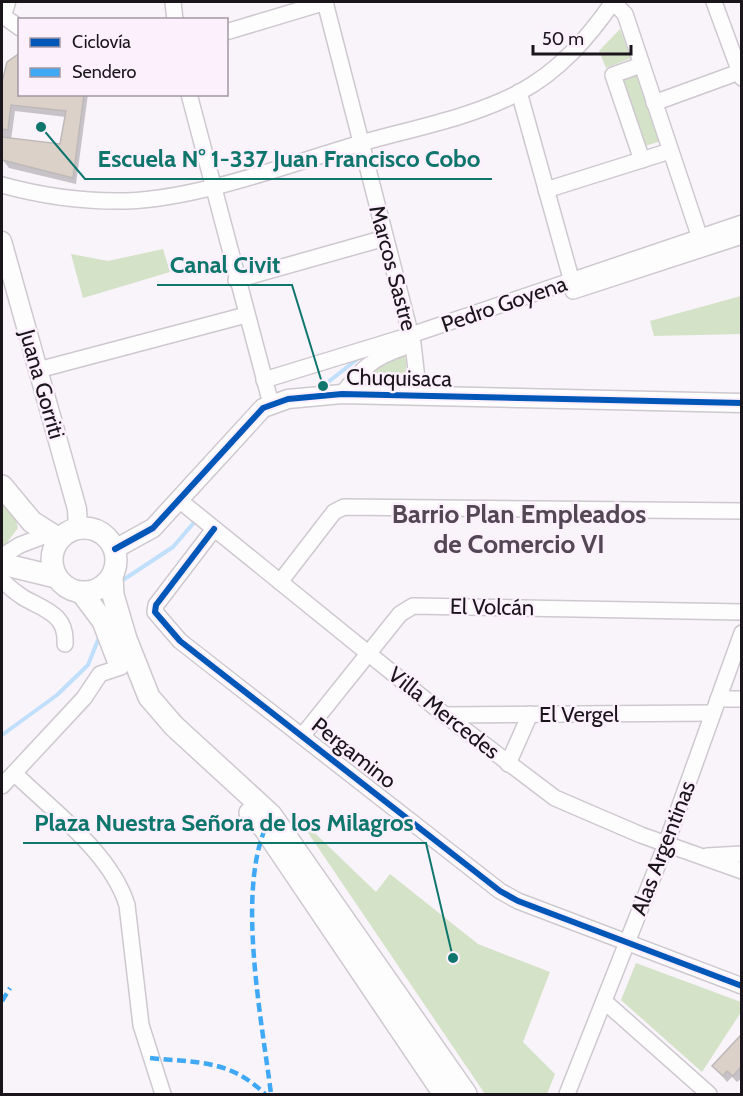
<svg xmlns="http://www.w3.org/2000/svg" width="743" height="1096" font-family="Cabin,sans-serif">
<rect width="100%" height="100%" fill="#f9f3fa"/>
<g fill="#d4e2c7">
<polygon points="620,29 631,58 606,68 599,51"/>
<polygon points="638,74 661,141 645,146 622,80"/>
<polygon points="163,249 170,272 83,298 71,254 108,261"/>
<polygon points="741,296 741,334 654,336 650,321"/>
<polygon points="405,353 408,383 371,384 367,375 376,364"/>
<polygon points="2,503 16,520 18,528 2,549"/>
<polygon points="296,815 376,892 390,874 478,944 550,972 523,1042 555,1074 547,1094 485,1094"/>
<polygon points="636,963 741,1002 741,1012 702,1072 621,1000"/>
</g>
<g fill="#0003" fill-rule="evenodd">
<path d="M9 63 20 94H88L76 184 9 168 2 159V88ZM15 111 66 117 62 145 11 140Z"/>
<polygon points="742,1037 742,1078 737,1082 732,1077 727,1082 714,1066"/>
</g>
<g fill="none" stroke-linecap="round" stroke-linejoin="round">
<g stroke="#c0dffb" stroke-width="4">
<polyline points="323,386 360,357"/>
<polyline points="123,580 173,547 197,519"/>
<polyline points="2,735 57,695 88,665 98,640"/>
</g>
</g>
<g fill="#dbd1c8" stroke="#beb9b9" stroke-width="1.5">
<polygon points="20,53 20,94 84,94 73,178 2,160 2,137 60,144 66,111 11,105 8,130 2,129 2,82 7,62"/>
<polygon points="741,1035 741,1067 733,1076 727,1071 723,1076 712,1066"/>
</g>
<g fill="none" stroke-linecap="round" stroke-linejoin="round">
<defs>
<g id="minor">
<polyline points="173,2 175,20"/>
<polyline points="325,2 413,344 419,396"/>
<polyline points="613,2 625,14 700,238"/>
<polyline points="714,2 742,78"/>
<polyline points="2,15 20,28"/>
<polyline points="226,32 326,2"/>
<polyline points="641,65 613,75 642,160"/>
<polyline points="519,92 574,289"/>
<polyline points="189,94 271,404"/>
<polyline points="654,103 742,71"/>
<path d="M2 185C42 196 86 202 127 201 202 198 292 163 365 142 415 128 473 117 520 92 559 71 588 38 613 2"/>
<polyline points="546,190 670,151"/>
<polyline points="236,280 385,238"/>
<polyline points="573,291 742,236"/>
<polyline points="38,370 246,315"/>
<polyline points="264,380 411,335 742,223"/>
<path d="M342 394C362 369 372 358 402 348"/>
<polyline points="179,500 432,705 555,798 641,835 742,871"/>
<polyline points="214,529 156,605 155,612 180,641 500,891 518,901 742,986"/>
<polyline points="2,556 20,545 49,534"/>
<path d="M2 580C8 586 16 593 24 598 46 610 67 615 65 644"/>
<polyline points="280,582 334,512 344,507 742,511"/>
<polyline points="718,699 742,699"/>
<polyline points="445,715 713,713"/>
<polyline points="303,735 400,614 413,606 742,612"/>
<polyline points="508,764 530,714"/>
<path d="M14 773C52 810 111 853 127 905L141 1025 163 1094"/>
<polyline points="2,786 84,698 100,674 121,667"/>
<polyline points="707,856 742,854"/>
<polyline points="604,1001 709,1094"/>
<polyline points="567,1094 666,844 742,633"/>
</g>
<g id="tertiary">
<polyline points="2,15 6,2"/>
<polyline points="2,241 77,509 78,528"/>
<polyline points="115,549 153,528 263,408 288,399 342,394 742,403"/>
</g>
<g id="secondary">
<polyline points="2,486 32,522 59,539"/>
<circle cx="84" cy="560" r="32"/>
<polyline points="2,564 56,577"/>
<polyline points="112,577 113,595 126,639 149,697 174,726 271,815 466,1094"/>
<polyline points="82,593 103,621 119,663"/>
<polyline points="250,813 265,829 444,1094"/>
</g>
</defs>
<use href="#minor" stroke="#cec8cf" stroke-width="18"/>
<use href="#tertiary" stroke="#cec8cf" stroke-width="21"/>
<use href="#secondary" stroke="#cec8cf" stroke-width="24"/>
<use href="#minor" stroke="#fefdfe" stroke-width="15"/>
<use href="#tertiary" stroke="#fefdfe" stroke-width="18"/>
<use href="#secondary" stroke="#fefdfe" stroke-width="21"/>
<g stroke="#3fa9f5" stroke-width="4.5" stroke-dasharray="9 4.5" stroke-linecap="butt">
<path d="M265 829C237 897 262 1021 271 1094"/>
<polyline points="2,1001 10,988"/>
<path d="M150 1058C197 1063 229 1059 265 1094"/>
</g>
<defs>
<g id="cycleway">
<polyline points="214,529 156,605 155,612 180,641 500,891 518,901 742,986"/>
<polyline points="115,549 153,528 263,408 288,399 342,394 742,403"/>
</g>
</defs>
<use href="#cycleway" stroke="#fcf0fd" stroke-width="10"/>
<use href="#cycleway" stroke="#0057b8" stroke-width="6"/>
</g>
<g text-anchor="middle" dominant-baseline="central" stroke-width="5" stroke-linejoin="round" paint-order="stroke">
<g font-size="22" fill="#1a151a" stroke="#fcf0fd">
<text transform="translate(393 268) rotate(75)">Marcos Sastre</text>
<text transform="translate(504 304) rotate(-19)">Pedro Goyena</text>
<text transform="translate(399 378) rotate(1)">Chuquisaca</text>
<text transform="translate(42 384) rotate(74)">Juana Gorriti</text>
<text transform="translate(492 607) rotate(1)">El Volcán</text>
<text transform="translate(444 713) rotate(38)">Villa Mercedes</text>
<text x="579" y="714">El Vergel</text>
<text transform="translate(354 753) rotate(38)">Pergamino</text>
<text transform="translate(663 848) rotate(-69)">Alas Argentinas</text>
</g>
<g font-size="26" font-weight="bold" fill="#534755" stroke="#fcf0fd">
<text x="519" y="514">Barrio Plan Empleados<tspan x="519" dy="30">de Comercio VI</tspan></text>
</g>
</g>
<path fill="none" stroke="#0f766e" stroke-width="2" d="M41 127L85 179H492M323 386L292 285H157M453 958L426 843H23"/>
<g fill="#0f766e" stroke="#fcf0fd" stroke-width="2">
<circle cx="41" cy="127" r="6"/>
<circle cx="323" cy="386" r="6"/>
<circle cx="453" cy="958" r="6"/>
</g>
<g font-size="24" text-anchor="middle" font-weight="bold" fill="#0f766e" stroke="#fcf0fd" stroke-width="5" stroke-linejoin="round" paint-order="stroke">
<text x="289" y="167">Escuela N° 1-337 Juan Francisco Cobo</text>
<text x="225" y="273">Canal Civit</text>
<text x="224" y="831">Plaza Nuestra Señora de los Milagros</text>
</g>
<rect width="743" height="1096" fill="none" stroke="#1a151a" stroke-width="6"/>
<rect x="18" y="18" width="210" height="78" fill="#fcf0fd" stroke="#a298a2" stroke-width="1.5"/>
<rect x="30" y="38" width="30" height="9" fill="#0057b8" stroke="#a298a2" stroke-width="1.5"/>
<text x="72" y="48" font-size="18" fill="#1a151a">Ciclovía</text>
<rect x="30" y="68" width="30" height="9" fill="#3fa9f5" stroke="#a298a2" stroke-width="1.5"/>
<text x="72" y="78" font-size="18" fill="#1a151a">Sendero</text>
<path d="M533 45v9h98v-9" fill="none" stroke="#1a151a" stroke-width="3"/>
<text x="542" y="45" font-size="18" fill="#1a151a" stroke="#fcf0fd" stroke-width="4.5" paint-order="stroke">50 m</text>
</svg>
